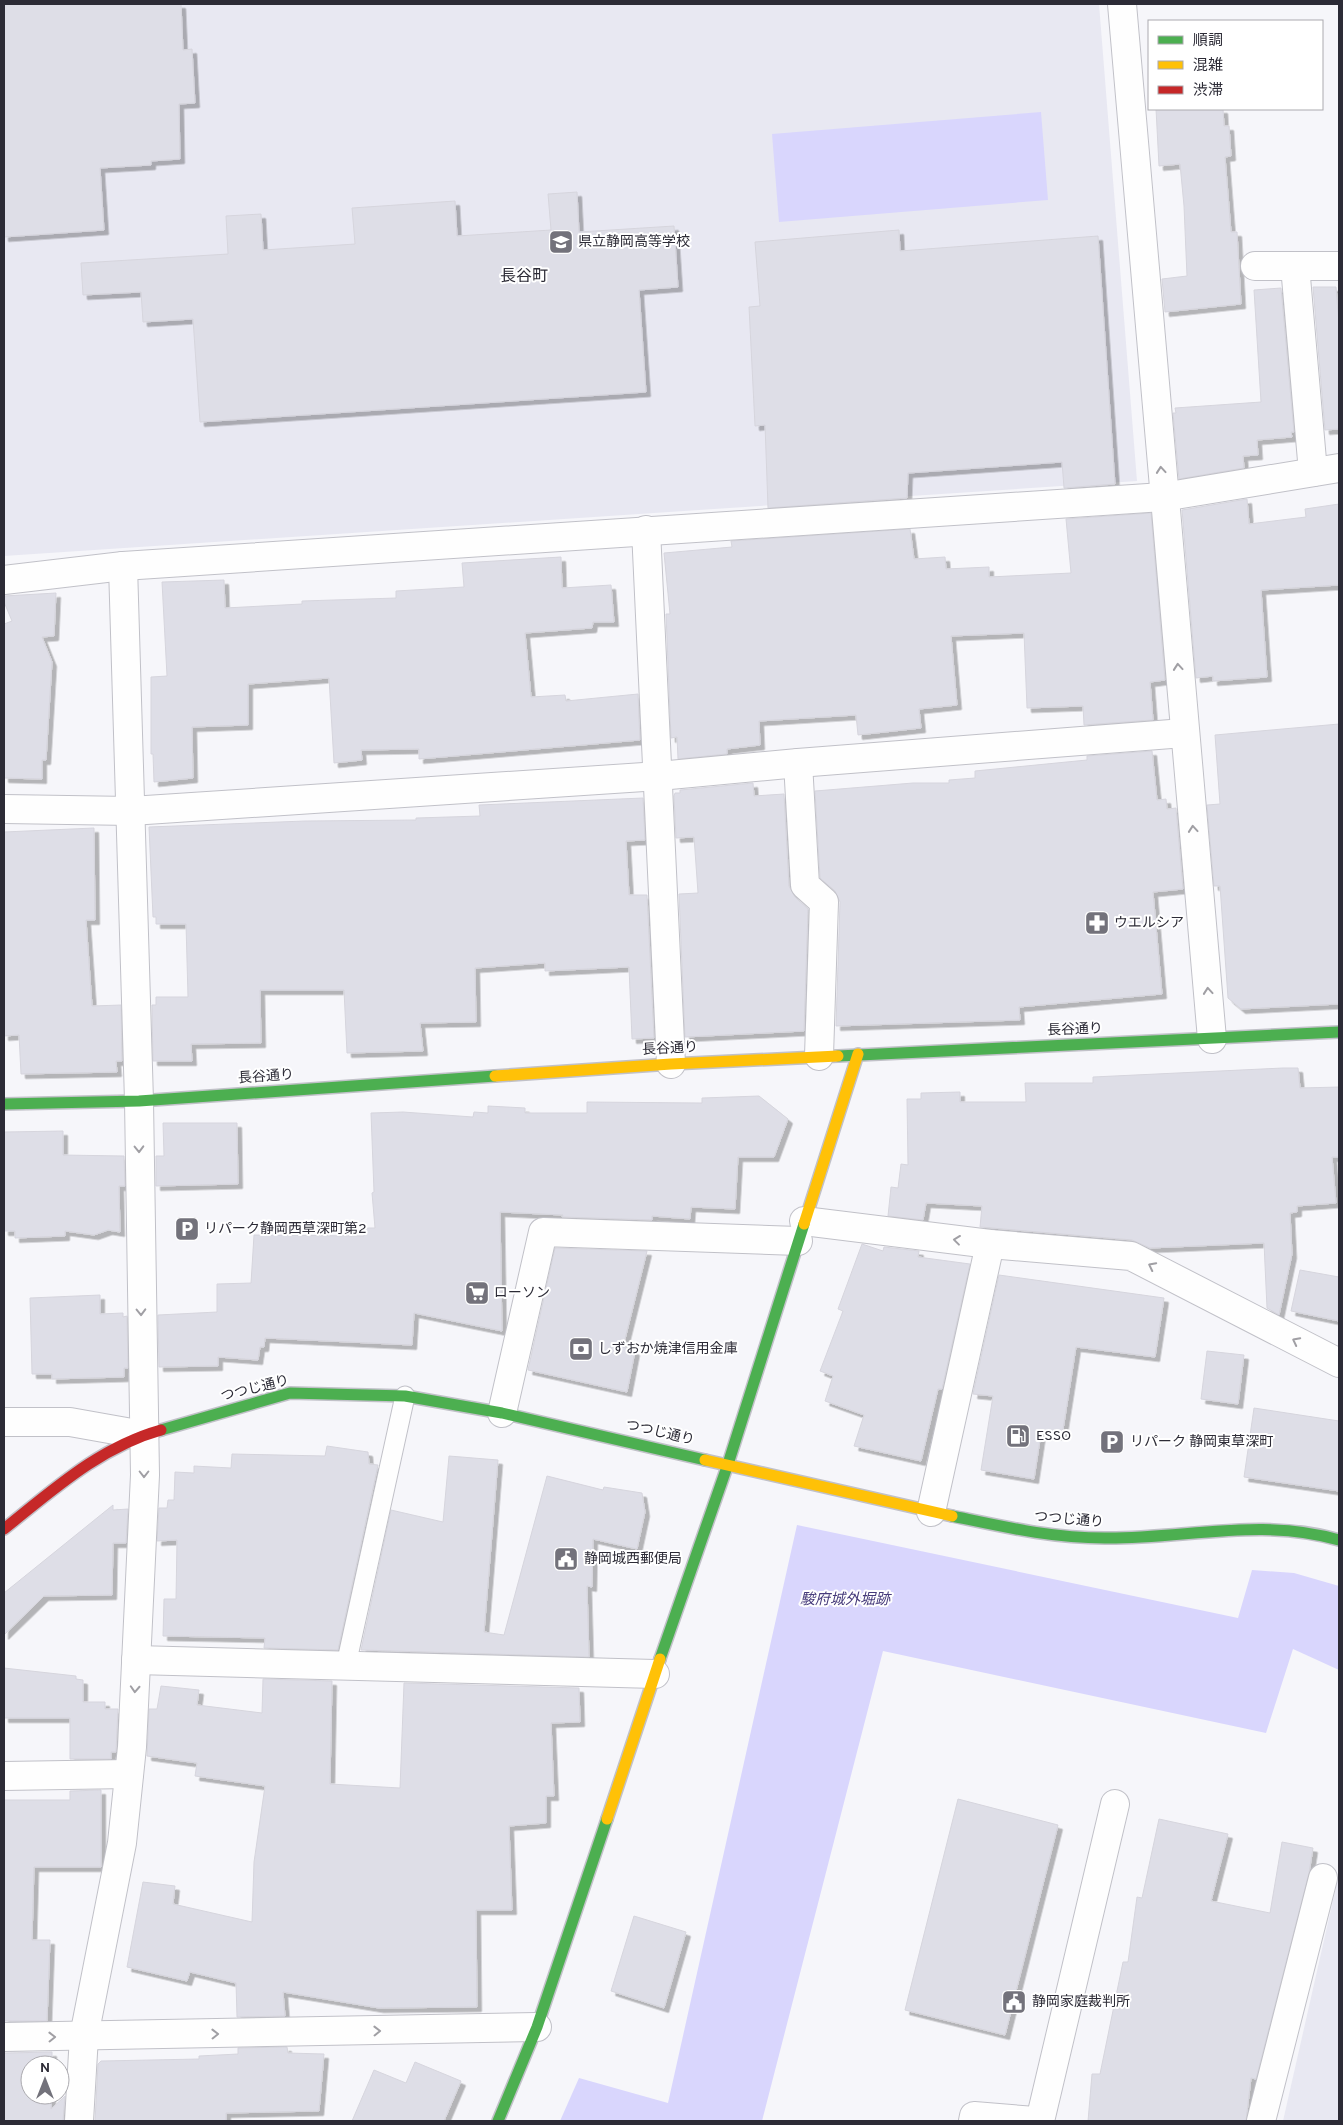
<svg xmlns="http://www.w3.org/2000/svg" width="1343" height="2125" font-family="Overpass,'Noto Sans JP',sans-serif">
<defs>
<filter id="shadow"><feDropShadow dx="4.5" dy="4.5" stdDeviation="0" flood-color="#0004"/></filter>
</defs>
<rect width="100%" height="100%" fill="#f6f6fa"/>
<g fill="#e8e8f2">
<polygon points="4,4 1099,4 1137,481 4,556"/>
<polygon points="1339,1874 1339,2121 1283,2121"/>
</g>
<g fill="#d9d6fd">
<polygon points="1041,112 1048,200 779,222 772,134"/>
<polygon points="797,1525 1238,1618 1252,1570 1294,1573 1339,1586 1339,1670 1293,1649 1266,1733 883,1651 762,2121 560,2121 579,2078 668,2103"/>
</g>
<g fill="#dedee7" stroke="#d6d5dd" filter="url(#shadow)">
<polygon points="4,4 181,4 183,50 192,49 195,103 179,104 180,159 151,161 151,165 100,168 104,230 4,237"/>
<polygon points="1156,109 1223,109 1224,126 1229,126 1231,156 1225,157 1231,232 1237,232 1241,304 1165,312 1162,279 1187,276 1184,206 1180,164 1159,166"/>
<polygon points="577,192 579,232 674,226 678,287 639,290 646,392 200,422 193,319 143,322 141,292 83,295 81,263 228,254 226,216 261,214 263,250 355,244 352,208 455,201 457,236 551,230 548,194"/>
<polygon points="899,230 900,251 1098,236 1115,484 1064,488 1062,462 908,473 907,498 768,508 765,425 755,426 749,307 760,306 755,242"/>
<polygon points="1313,287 1336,287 1339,323 1339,429 1325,430"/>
<polygon points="1281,288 1294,432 1291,432 1292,437 1257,440 1258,455 1243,456 1244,468 1179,479 1173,413 1176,413 1175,408 1261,402 1254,290"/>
<polygon points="1247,499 1249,524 1306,517 1305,509 1339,504 1339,585 1261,590 1267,677 1213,681 1213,676 1196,678 1182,510"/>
<polygon points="1151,513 1165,680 1150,682 1153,720 1084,725 1083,706 1027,708 1024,633 951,636 957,705 919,709 921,728 858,735 856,715 759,721 760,745 727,749 727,754 678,759 677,737 671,738 666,614 670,614 664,553 732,547 731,541 910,529 914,559 945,557 946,569 989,567 989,577 1071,573 1066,519"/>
<polygon points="561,557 562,588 611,585 614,622 593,622 592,628 525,633 531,697 565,695 566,701 638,694 640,740 419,759 419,749 361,750 362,760 334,763 329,678 248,684 248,725 192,727 193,778 154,782 153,754 151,754 151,677 167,676 162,582 224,580 225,608 302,604 302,601 396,598 396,591 464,587 462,563"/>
<polygon points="56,593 54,636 42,637 52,662 46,760 42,760 42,779 4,778 4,624 12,621 4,602 4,596"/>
<polygon points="1339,724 1339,1004 1241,1009 1228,998 1220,886 1214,886 1207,805 1220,804 1215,735"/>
<polygon points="1152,751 1157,800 1166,799 1167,809 1176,808 1183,889 1153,892 1162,994 1019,1007 1020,1020 836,1026 840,902 835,891 820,878 815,791 913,783 949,783 949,780 975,778 975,771 1087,760 1087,756"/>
<polygon points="753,783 754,796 784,794 789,886 795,897 808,909 804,1031 685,1037 679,894 698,893 694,837 676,838 674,796 675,793 680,793 680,790"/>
<polygon points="643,798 645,840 626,841 629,895 647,895 654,1038 632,1039 629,967 545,971 545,963 475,968 476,1022 420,1023 423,1051 347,1053 344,990 260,990 261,1043 191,1044 192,1061 153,1061 152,1005 156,1005 156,997 188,997 186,924 156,924 156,917 153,917 149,827 305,821 416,820 416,818 480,816 479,805"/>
<polygon points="94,828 95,920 86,920 92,1006 121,1005 122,1061 116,1061 117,1072 21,1074 19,1035 4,1036 4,832"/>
<polygon points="1283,1068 1298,1068 1300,1088 1339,1087 1339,1157 1332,1157 1336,1203 1297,1206 1297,1212 1290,1213 1292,1254 1279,1315 1267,1308 1264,1243 1150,1248 1132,1240 980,1227 982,1206 926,1203 923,1220 888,1216 891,1187 898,1188 901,1164 908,1165 907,1099 921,1099 921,1093 960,1092 960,1102 1026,1102 1025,1083 1093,1083 1093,1077"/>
<polygon points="759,1096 788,1119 774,1157 738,1157 735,1209 691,1207 690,1219 652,1216 652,1220 562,1217 563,1215 500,1212 502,1331 414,1313 412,1345 265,1338 264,1347 260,1347 258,1360 218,1357 218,1366 159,1367 158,1315 217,1312 217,1284 251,1283 254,1235 364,1236 364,1228 375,1228 372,1193 374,1192 371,1113 403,1112 473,1117 474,1112 488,1113 488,1106 525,1108 525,1113 587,1113 587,1102 702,1103 702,1098"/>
<polygon points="163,1123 237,1123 238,1184 156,1186 156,1156 164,1156"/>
<polygon points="63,1131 63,1155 124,1156 125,1186 119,1186 120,1232 108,1230 94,1235 65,1231 65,1236 15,1238 15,1231 4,1231 4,1132"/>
<polygon points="862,1244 883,1251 884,1247 919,1251 918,1257 970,1264 942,1389 938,1389 921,1461 854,1446 864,1415 825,1401 833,1376 820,1371 843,1311 838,1309"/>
<polygon points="555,1248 647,1251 623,1347 635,1351 627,1392 528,1370"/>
<polygon points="1300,1270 1339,1277 1339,1321 1291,1311"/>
<polygon points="999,1275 1164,1298 1155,1357 1076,1347 1062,1436 1041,1433 1034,1479 981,1470 993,1396 973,1394"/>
<polygon points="100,1295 100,1314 123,1313 123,1317 127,1316 128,1368 124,1368 124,1377 52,1379 52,1374 32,1374 30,1298"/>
<polygon points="1207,1351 1244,1355 1238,1404 1201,1399"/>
<polygon points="1254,1408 1339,1421 1339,1491 1244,1477"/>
<polygon points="327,1446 368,1452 369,1464 378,1465 338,1650 264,1648 265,1638 163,1636 164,1599 176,1599 177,1540 157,1541 159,1508 167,1508 168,1500 174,1500 175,1472 194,1473 194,1466 231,1468 232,1454 325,1456"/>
<polygon points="449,1456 498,1460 484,1632 504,1635 547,1476 603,1490 604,1487 642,1493 645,1512 637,1549 593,1539 592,1587 587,1586 589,1657 361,1650 391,1510 443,1522"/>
<polygon points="113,1505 113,1510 128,1509 126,1543 113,1543 112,1595 44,1596 4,1635 4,1593"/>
<polygon points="4,1668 76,1676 76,1679 83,1680 83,1702 105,1702 105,1709 118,1709 116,1752 111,1752 111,1759 70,1759 70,1718 4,1718"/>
<polygon points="263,1679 332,1681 330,1784 400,1788 404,1683 579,1688 580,1722 551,1723 554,1796 546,1796 546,1823 509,1826 512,1910 476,1910 477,2007 379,2008 283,1992 285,2016 237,2017 236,1983 190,1972 187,1981 127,1967 143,1882 175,1886 173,1904 252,1922 254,1862 265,1786 195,1776 197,1763 147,1756 149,1709 157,1709 161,1686 199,1690 197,1705 262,1713"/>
<polygon points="101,1790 101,1867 34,1867 32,1940 50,1940 47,2021 4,2021 4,1800 70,1800 70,1791"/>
<polygon points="958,1799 1058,1825 1005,2035 905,2010"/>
<polygon points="1159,1819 1228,1834 1211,1901 1270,1913 1282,1842 1313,1848 1309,1873 1256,2079 1251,2078 1246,2121 1088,2121 1092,2074 1100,2074 1123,1962 1128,1962 1137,1897 1142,1898"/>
<polygon points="634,1916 686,1932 664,2008 611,1991"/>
<polygon points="287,2047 288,2053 324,2054 319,2111 226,2113 226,2121 95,2121 98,2064 101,2061 199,2059 199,2056 238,2054 238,2048"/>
<polygon points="52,2052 52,2065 30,2065 30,2095 51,2095 51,2109 65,2096 63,2121 4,2121 4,2053"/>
<polygon points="415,2062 461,2081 444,2121 352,2121 374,2070 406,2083"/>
</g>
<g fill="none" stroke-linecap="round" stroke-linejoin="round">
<defs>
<polyline id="lane" points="346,1665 405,1396"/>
<g id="street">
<polyline points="1122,4 1212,1039"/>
<polyline points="1255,266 1339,266"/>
<polyline points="1295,266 1313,472"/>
<polyline points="646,530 671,1064"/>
<polyline points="4,580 123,566 1163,497 1339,468"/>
<polyline points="798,763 805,885 824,902 819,1056"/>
<polyline points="4,809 131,811 659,776 798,763 1184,733"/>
<polyline points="804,1221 990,1244 1131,1256 1339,1363"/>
<polyline points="502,1413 543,1232 798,1241"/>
<polyline points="4,1422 70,1422 143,1435"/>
<polyline points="931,1512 990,1244"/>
<polyline points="136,1660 655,1674"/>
<polyline points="4,1776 129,1774"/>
<polyline points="4,2037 537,2027"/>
<polyline points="79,2121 84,2036 122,1843 132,1747 145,1475 139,1101 123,566"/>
<polyline points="973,2121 974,2116 1035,2121"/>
<polyline points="1040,2121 1115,1804"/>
<polyline points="1261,2121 1323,1878"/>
</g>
<g id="fast">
<polyline points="838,1056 1339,1032"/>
<polyline points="4,1104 139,1101 495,1076"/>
<polyline points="161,1430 290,1393 405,1396 502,1413 705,1460"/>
<path d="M952 1516C1005 1527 1051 1538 1105 1538 1184 1539 1262 1517 1339 1540"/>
<polyline points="660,1659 728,1464 804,1224"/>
<polyline points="498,2121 537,2027 607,1819"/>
</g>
<g id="slow">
<polyline points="495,1076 671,1064 838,1056"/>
<polyline points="804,1224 858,1054"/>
<polyline points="705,1460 952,1516"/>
<polyline points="607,1819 660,1659"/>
</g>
<path id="jam" d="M4 1529C53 1490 100 1447 161 1430"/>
</defs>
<use href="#lane" stroke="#c1c1c8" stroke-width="21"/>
<use href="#street" stroke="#c1c1c8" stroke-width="30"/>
<use href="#fast" stroke="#c1c1c8" stroke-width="14"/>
<use href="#slow" stroke="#c1c1c8" stroke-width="14"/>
<use href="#jam" stroke="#c1c1c8" stroke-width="14"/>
<use href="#lane" stroke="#fefefe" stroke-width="19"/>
<use href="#street" stroke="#fefefe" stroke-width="28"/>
<use href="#fast" stroke="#4caf50" stroke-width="11"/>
<use href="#slow" stroke="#ffc107" stroke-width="11"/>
<use href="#jam" stroke="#c62828" stroke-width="11"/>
</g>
<defs><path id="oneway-chevron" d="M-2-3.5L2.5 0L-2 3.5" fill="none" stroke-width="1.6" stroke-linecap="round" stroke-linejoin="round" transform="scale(1.25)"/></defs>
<g stroke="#a09fa4">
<use href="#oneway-chevron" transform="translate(1161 470) rotate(-95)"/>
<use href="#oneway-chevron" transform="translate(1178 667) rotate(-95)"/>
<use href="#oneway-chevron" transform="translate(1193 829) rotate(-95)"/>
<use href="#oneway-chevron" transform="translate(1208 991) rotate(-95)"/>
<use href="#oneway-chevron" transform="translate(139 1149) rotate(89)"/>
<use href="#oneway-chevron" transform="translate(957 1240) rotate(-173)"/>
<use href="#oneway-chevron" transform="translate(1152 1266) rotate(-153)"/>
<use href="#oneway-chevron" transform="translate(141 1312) rotate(89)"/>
<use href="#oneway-chevron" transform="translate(1296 1341) rotate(-153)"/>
<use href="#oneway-chevron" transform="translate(144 1474) rotate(90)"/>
<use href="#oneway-chevron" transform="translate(135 1689) rotate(93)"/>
<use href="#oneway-chevron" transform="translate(377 2031) rotate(-1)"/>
<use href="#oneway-chevron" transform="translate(215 2034) rotate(-1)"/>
<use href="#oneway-chevron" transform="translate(52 2037) rotate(-1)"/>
</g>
<defs>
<symbol id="school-square" viewBox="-11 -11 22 22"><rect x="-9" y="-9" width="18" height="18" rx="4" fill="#73727b" stroke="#fff"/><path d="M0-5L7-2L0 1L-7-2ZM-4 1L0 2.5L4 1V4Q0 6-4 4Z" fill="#fff"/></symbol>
<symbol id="pharmacy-square" viewBox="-11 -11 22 22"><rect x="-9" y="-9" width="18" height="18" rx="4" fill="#73727b" stroke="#fff"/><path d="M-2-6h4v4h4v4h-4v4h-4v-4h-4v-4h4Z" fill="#fff"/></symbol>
<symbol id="parking-square" viewBox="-11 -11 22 22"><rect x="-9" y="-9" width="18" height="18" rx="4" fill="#73727b" stroke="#fff"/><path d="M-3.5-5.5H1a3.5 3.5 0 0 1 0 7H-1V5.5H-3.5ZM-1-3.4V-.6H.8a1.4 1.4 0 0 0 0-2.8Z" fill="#fff"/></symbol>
<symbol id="supermarket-square" viewBox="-11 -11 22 22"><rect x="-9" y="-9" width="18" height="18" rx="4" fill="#73727b" stroke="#fff"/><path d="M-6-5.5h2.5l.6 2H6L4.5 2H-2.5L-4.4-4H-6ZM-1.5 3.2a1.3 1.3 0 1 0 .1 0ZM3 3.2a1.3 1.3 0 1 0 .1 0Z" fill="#fff"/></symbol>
<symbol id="bank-square" viewBox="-11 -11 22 22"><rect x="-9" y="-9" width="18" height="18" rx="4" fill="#73727b" stroke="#fff"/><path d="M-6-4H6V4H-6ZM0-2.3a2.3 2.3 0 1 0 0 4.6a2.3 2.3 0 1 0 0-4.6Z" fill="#fff"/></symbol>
<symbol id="fuel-square" viewBox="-11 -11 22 22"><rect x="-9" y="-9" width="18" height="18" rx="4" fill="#73727b" stroke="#fff"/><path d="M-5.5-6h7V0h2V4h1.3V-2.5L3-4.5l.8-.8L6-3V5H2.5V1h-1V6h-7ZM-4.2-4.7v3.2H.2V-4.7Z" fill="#fff"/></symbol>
<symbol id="civic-square" viewBox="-11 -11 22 22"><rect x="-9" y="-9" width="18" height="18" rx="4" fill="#73727b" stroke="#fff"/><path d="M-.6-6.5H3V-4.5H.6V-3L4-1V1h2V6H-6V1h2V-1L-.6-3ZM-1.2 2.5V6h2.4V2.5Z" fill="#fff"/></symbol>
</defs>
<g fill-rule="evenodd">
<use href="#school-square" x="547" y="228" width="28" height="28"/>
<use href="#pharmacy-square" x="1083" y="909" width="28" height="28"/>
<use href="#parking-square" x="173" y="1215" width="28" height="28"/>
<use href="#supermarket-square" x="463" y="1279" width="28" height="28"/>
<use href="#bank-square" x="567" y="1335" width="28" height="28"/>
<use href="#fuel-square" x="1004" y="1422" width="28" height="28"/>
<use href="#parking-square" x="1098" y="1428" width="28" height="28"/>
<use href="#civic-square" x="552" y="1545" width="28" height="28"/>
<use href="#civic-square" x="1000" y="1988" width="28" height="28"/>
</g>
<g text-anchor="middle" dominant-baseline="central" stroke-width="4" stroke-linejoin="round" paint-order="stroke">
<g font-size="14" fill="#2c2b36" stroke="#fff" text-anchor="start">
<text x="578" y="242">県立静岡高等学校</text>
<text x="1114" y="923">ウエルシア</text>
<text x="204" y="1229">リパーク静岡西草深町第2</text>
<text x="494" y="1293">ローソン</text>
<text x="598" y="1349">しずおか焼津信用金庫</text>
<text x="1036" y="1436">ESSO</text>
<text x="1130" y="1442">リパーク 静岡東草深町</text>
<text x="584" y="1559">静岡城西郵便局</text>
<text x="1032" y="2002">静岡家庭裁判所</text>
</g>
<g font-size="14" fill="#2c2b36" stroke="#fff">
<text transform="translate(1075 1030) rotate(-2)">長谷通り</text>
<text transform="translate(670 1049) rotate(-3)">長谷通り</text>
<text transform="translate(266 1077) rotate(-4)">長谷通り</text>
<text transform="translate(255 1389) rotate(-14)">つつじ通り</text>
<text transform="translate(660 1433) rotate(13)">つつじ通り</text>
<text transform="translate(1069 1520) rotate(5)">つつじ通り</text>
</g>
<g font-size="15" font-style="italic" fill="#463b7b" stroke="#fff">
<text x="845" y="1600">駿府城外堀跡</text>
</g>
<g font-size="16" fill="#2c2b36" stroke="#fff">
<text x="524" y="277">長谷町</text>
</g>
</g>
<rect width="1343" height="2125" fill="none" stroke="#2c2b36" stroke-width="10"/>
<rect x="1148" y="20" width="175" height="90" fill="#ffffff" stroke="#abaaaf"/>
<rect x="1158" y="36" width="25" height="8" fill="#4caf50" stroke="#abaaaf"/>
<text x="1193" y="45" font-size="15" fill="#2c2b36">順調</text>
<rect x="1158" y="61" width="25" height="8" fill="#ffc107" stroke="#abaaaf"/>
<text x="1193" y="70" font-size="15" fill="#2c2b36">混雑</text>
<rect x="1158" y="86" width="25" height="8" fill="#c62828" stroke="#abaaaf"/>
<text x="1193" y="95" font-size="15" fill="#2c2b36">渋滞</text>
<g transform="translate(45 2080)"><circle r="24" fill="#ffffff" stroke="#abaaaf"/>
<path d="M0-4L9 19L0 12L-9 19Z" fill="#73727b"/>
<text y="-8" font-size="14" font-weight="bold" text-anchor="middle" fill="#2c2b36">N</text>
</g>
</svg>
